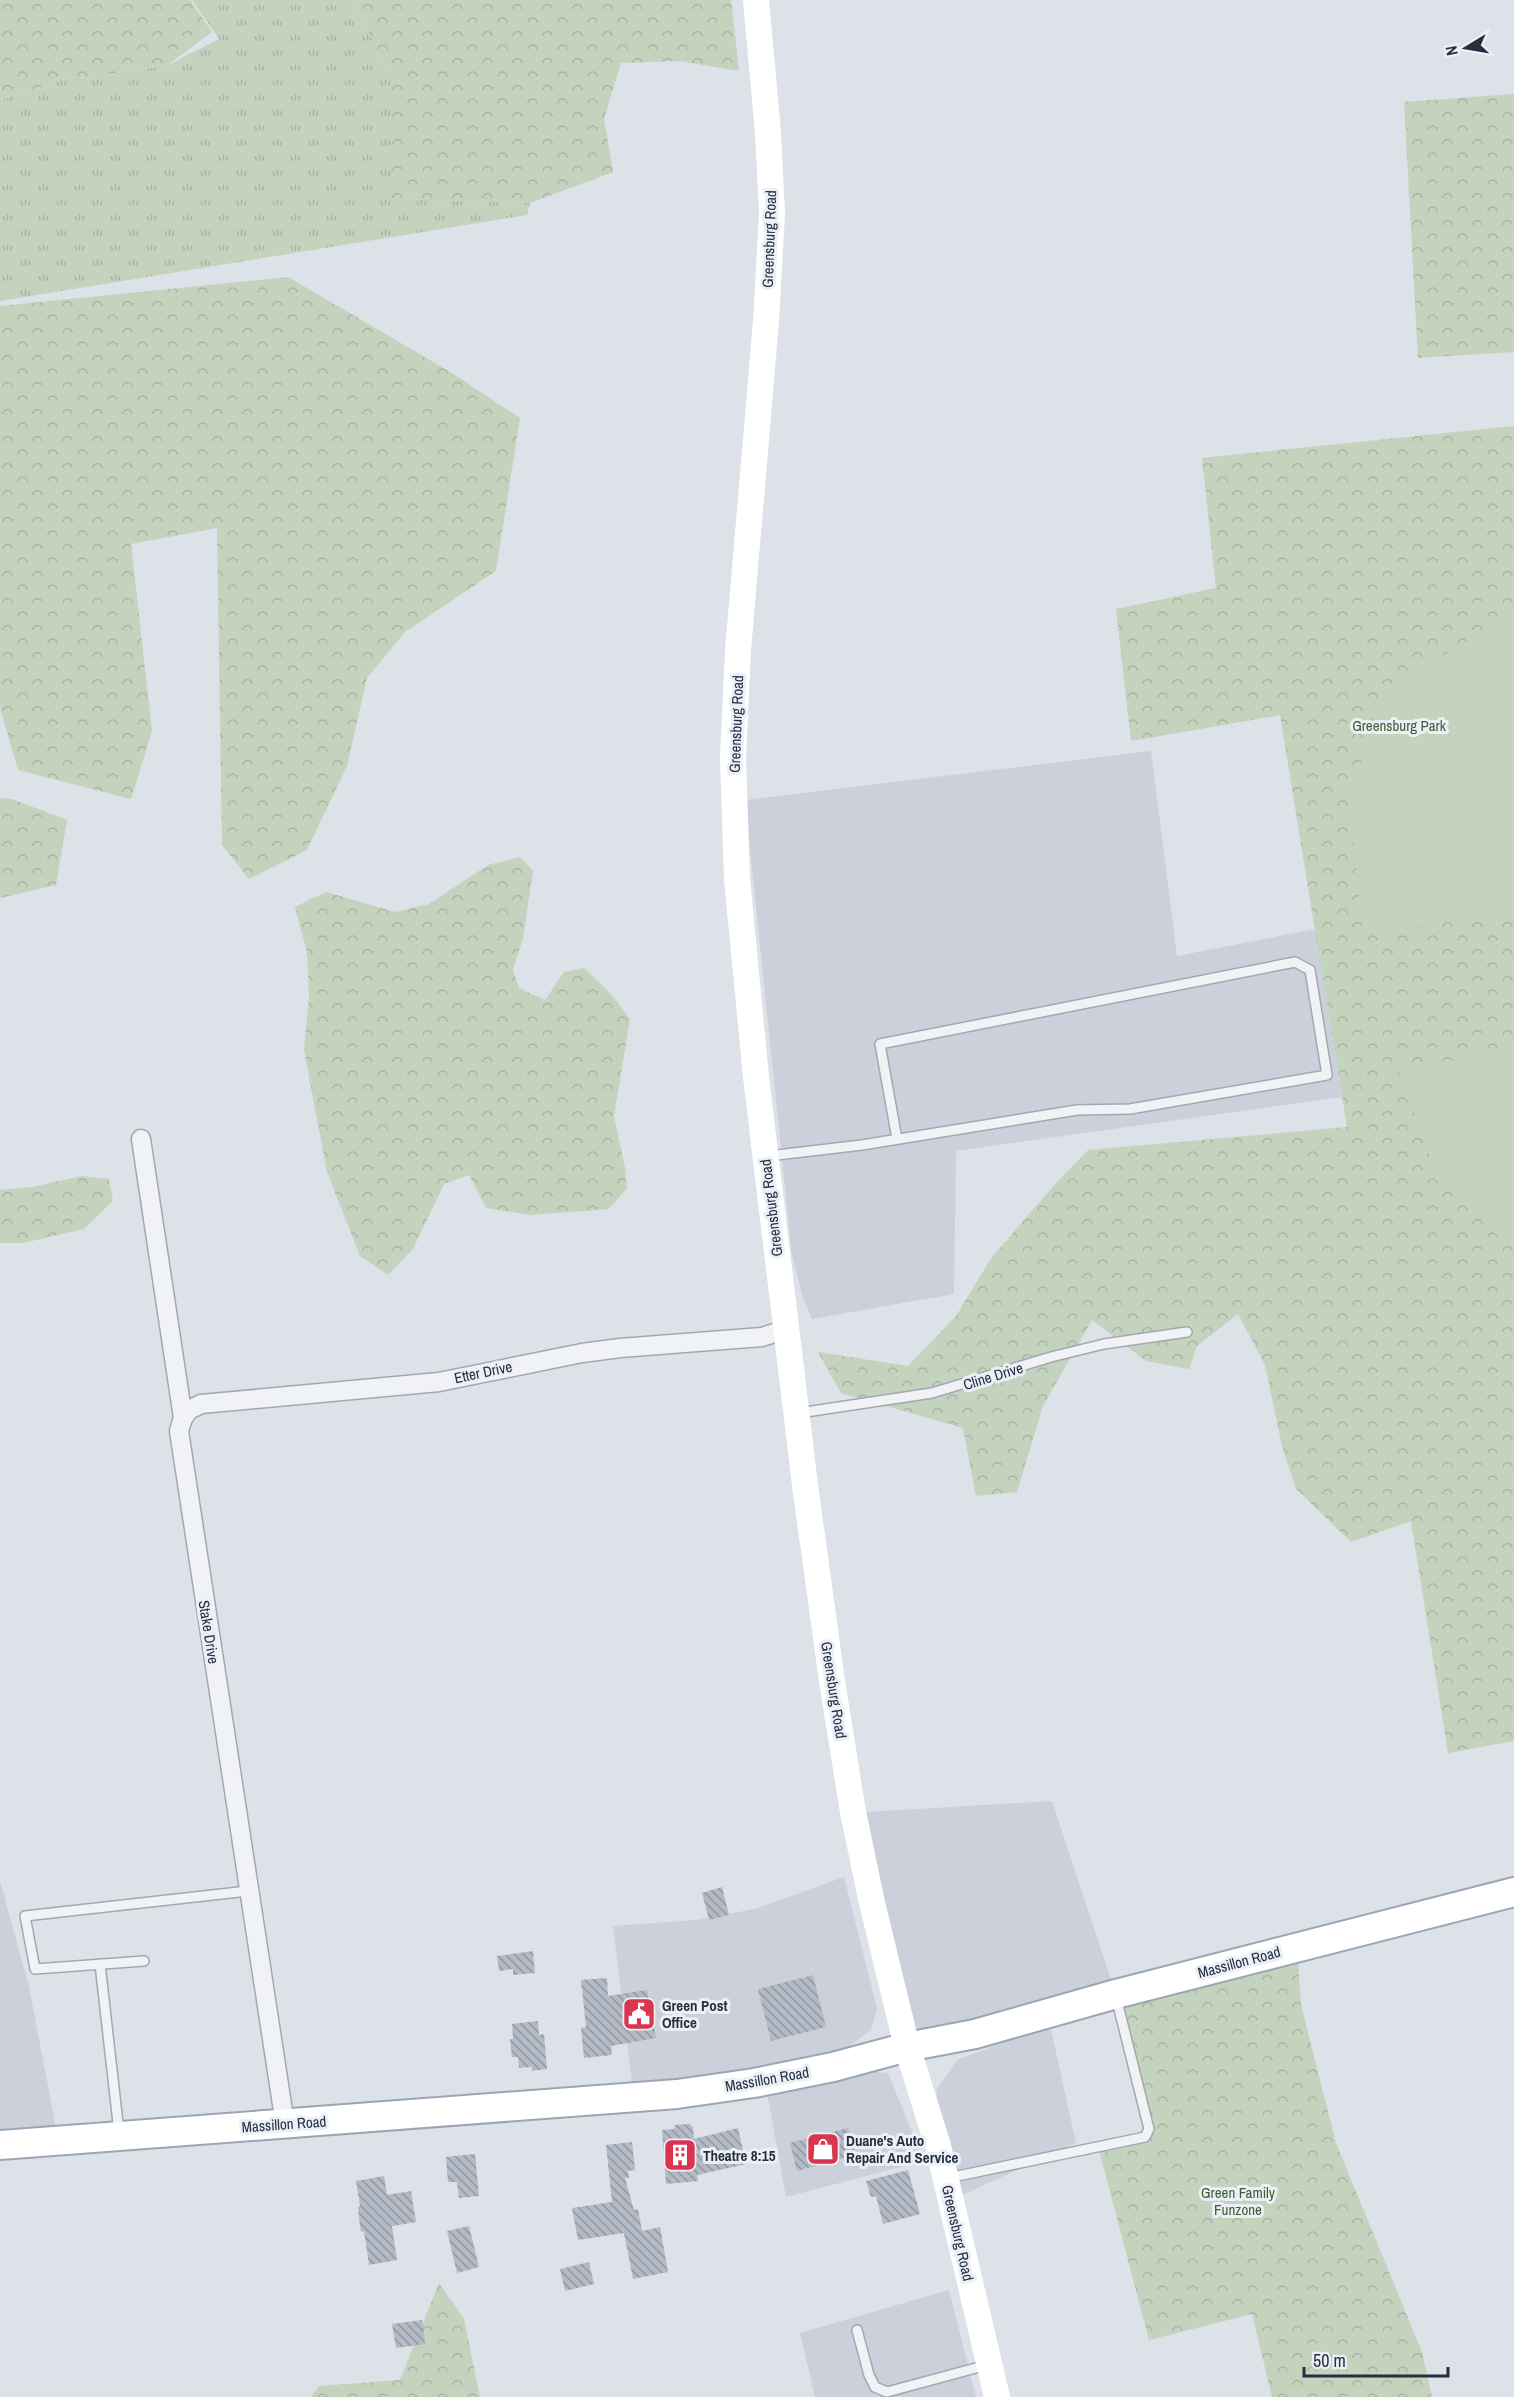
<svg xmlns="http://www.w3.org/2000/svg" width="1514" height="2397" font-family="'Archivo Narrow',sans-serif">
<defs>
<pattern id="grass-tufts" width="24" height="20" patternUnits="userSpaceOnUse" patternTransform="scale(1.5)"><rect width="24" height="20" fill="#c3d3bd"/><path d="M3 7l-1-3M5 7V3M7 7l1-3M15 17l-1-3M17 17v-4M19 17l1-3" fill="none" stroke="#a7b5a4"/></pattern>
<pattern id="forest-crowns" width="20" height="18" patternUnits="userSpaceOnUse" patternTransform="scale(1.5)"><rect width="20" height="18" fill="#c3d3bd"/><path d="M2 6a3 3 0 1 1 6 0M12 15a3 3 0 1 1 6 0" fill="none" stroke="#a7b5a4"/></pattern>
<pattern id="building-back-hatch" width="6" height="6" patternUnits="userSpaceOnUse" patternTransform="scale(1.5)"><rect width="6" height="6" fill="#b4bac5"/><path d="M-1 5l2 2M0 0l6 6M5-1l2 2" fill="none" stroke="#9298a1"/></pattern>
</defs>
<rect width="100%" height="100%" fill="#dde1e8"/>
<g fill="#cbd0da">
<polygon points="1151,751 1177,956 1315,929 1342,1097 956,1151 954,1294 812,1319 803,1298 792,1255 745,800"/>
<polygon points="1052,1801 1113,1986 911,2040 866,1812"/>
<polygon points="844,1877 877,2009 871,2030 837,2055 695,2078 632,2083 613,1926 695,1920 755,1909"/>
<polygon points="0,1881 29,1987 57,2133 0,2137"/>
<polygon points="1050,2025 1076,2143 960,2196 935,2109 937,2089 957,2060"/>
<polygon points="849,2069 888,2073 923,2159 908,2165 786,2197 767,2092"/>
<polygon points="949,2290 976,2397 815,2397 800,2333"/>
</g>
<polygon fill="url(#grass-tufts)" points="192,0 353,0 391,77 391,199 530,203 527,215 0,301 0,100 63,80 166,66 219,39"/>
<g fill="url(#forest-crowns)">
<polygon points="0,0 190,0 212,32 166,66 63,80 0,100"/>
<polygon points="353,0 731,0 739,71 680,61 621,63 604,119 613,172 530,203 391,199 391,77"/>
<polygon points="1514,94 1514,352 1418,358 1404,102"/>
<polygon points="288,277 452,373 520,418 496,571 405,632 367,678 347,766 307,850 249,879 222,845 217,528 131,544 152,731 131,799 18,770 0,708 0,306"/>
<polygon points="1514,426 1514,1741 1448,1753 1411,1521 1351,1542 1296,1489 1282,1446 1265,1365 1238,1314 1197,1346 1189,1369 1146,1361 1092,1320 1043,1406 1017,1492 976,1496 963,1428 841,1393 818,1352 908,1366 956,1316 992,1257 1057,1182 1088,1150 1347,1127 1280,715 1131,741 1116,609 1216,588 1202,458"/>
<polygon points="0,798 12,799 67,820 56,885 0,898"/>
<polygon points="520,857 533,871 523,938 513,970 519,988 545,1000 564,972 584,968 611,994 630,1019 614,1116 625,1168 627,1188 609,1209 530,1215 486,1208 469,1175 444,1184 413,1249 388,1275 360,1256 327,1172 304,1050 309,996 307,952 295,907 326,892 395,912 429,904 488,865"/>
<polygon points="82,1176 109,1179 113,1201 84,1229 23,1243 0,1243 0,1190 32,1187"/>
<polygon points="1297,1947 1301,2005 1336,2143 1422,2352 1432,2397 1272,2397 1252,2314 1149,2340 1098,2146 1144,2137 1149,2129 1116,1994"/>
<polygon points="439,2283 464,2319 480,2397 311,2397 319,2386 400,2380"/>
</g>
<g fill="#c3d3bd">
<polygon points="1514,622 1514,913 1363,934 1349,803 1383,693 1492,625"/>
<polygon points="1514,1052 1514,1246 1502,1241 1434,1168 1398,1068"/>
</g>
<g fill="url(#building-back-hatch)">
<polygon points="722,1887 729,1915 709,1920 702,1893"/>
<polygon points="533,1951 535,1973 513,1975 513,1969 499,1971 497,1956"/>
<polygon points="813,1975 826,2027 771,2041 758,1989"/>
<polygon points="607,1978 608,1996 647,1990 656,2038 611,2046 612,2055 584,2058 581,2028 586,2027 581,1980"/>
<polygon points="538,2021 539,2035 544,2034 547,2069 532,2071 532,2067 519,2068 518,2057 512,2057 510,2039 513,2039 512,2024"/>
<polygon points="691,2124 691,2127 693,2126 694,2139 738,2128 746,2164 697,2175 698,2181 666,2184 662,2130 674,2129 675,2125"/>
<polygon points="848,2128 855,2155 797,2171 790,2143"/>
<polygon points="632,2142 635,2170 628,2171 629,2178 625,2178 634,2210 638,2209 642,2231 660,2227 668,2272 633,2279 624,2233 578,2240 572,2208 612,2202 606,2145"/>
<polygon points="475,2154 479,2196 459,2198 457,2182 448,2182 446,2157"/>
<polygon points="908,2170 920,2214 883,2224 876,2196 871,2197 866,2181"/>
<polygon points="384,2176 387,2195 411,2191 416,2222 392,2226 397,2260 369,2265 364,2231 361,2232 360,2226 358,2207 360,2206 356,2181"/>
<polygon points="469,2226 479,2267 457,2273 447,2231"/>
<polygon points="589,2262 594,2284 565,2291 560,2269"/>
<polygon points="422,2320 425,2344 396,2348 392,2324"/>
</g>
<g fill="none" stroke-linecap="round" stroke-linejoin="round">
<defs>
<g id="lane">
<polyline points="768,1156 862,1145 1077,1110 1130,1109 1327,1075 1310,970 1295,962 880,1044 897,1139"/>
<polyline points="799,1413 932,1393 1051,1357 1104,1344 1187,1332"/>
<polyline points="144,1961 35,1969 25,1916 248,1891"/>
<polyline points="100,1964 119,2132"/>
<polyline points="948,2178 1145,2137 1149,2129 1116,1997"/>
<polyline points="857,2330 869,2375 875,2387 887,2392 987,2365"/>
</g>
<g id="street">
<polyline points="141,1139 183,1418 179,1431 285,2124"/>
<polyline points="183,1418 189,1410 201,1404 439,1382 582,1353 620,1348 762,1337 787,1329"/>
</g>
<polyline id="primary" points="0,2145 677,2094 754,2083 833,2067 907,2047 975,2034 1116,1994 1514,1892"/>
</defs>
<use href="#lane" stroke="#a2a8b2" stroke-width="12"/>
<use href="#street" stroke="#a2a8b2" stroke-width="21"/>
<use href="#primary" stroke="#9ba6b5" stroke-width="32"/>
<use href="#lane" stroke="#f0f2f6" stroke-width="9"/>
<use href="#street" stroke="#f0f2f6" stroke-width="18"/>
<polyline stroke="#fff" stroke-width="26" points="756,0 768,133 772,213 766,322 738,650 733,758 737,879 756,1077 805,1485 832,1681 853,1812 872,1903 907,2047 938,2146 997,2397"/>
<use href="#primary" stroke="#fff" stroke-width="28"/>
</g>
<defs>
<symbol id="civic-square" viewBox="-11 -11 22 22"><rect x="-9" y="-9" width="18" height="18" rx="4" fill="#da354f" stroke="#ecf0f6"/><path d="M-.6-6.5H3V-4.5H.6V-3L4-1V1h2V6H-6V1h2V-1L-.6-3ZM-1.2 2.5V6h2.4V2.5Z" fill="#fff"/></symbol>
<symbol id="shop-square" viewBox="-11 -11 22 22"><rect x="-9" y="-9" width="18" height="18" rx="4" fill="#da354f" stroke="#ecf0f6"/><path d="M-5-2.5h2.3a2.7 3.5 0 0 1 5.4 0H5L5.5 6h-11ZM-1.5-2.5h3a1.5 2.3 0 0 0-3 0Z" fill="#fff"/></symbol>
<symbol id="building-square" viewBox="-11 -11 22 22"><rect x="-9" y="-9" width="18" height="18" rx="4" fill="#da354f" stroke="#ecf0f6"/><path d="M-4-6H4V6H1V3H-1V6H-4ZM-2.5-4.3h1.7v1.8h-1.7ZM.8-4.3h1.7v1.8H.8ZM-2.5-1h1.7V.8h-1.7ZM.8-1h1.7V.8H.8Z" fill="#fff"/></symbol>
</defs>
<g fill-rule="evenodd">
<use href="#civic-square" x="620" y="1995" width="38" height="38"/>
<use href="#shop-square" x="804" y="2130" width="38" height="38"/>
<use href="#building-square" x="661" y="2136" width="38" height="38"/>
</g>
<g text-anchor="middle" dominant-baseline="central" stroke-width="6" stroke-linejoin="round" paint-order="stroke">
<g font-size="15" fill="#252f40" stroke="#ecf0f6">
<text transform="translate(769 239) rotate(-88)">Greensburg Road</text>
<text transform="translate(736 724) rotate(-88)">Greensburg Road</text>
<text transform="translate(771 1208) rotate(-97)">Greensburg Road</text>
<text transform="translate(483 1372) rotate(-12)">Etter Drive</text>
<text transform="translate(993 1376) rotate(-17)">Cline Drive</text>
<text transform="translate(209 1632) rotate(81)">Stake Drive</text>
<text transform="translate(834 1690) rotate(81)">Greensburg Road</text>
<text transform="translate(1239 1962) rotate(-15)">Massillon Road</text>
<text transform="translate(767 2079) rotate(-10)">Massillon Road</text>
<text transform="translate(284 2124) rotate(-4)">Massillon Road</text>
<text transform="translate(958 2233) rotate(77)">Greensburg Road</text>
</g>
<g font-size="15" fill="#3a5d31" stroke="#ecf0f6">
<text x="1399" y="725">Greensburg Park</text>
<text x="1238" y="2192">Green Family<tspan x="1238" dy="17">Funzone</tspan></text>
</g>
<g font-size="15" font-weight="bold" fill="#252f40" stroke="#ecf0f6" text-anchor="start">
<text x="662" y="2005">Green Post<tspan x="662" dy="17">Office</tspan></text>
<text x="846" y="2140">Duane's Auto<tspan x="846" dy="17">Repair And Service</tspan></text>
<text x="703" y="2155">Theatre 8:15</text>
</g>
</g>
<g transform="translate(1466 48) rotate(259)" stroke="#ecf0f6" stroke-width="4.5" paint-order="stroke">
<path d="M0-4.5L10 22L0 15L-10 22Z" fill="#252f40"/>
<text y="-9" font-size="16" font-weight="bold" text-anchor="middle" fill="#252f40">N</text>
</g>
<path d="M1304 2367v9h144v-9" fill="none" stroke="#252f40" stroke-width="3"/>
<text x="1313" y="2367" font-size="18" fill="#252f40" stroke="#ecf0f6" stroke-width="4.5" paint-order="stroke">50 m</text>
</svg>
